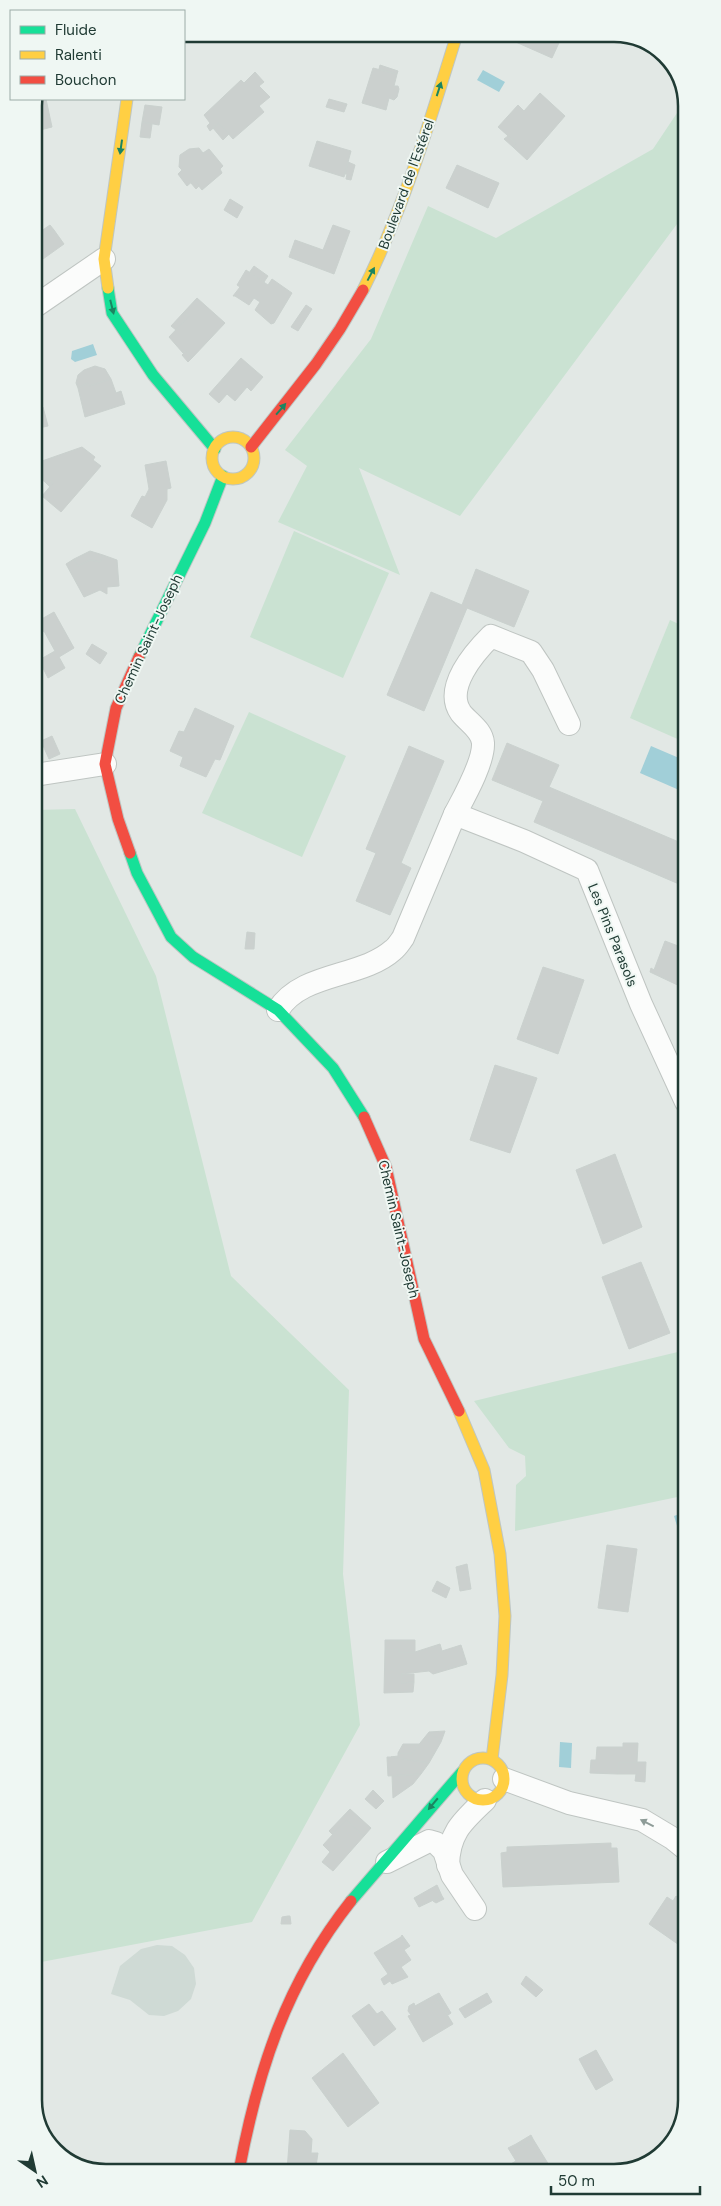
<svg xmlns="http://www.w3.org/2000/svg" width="721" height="2206" font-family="'DM Sans',sans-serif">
<rect width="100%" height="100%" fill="#e2e8e5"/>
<polygon fill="#cfdad5" points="157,1945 172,1946 185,1955 194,1968 196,1984 191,1999 178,2011 164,2016 149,2015 130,2000 111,1994 120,1966 141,1949"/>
<g fill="#cae2d2">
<polygon points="685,101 685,216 683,216 460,516 359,468 400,575 278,522 307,466 285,450 371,339 428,206 496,238 653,149"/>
<polygon points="294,531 389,573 343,678 250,637"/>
<polygon points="670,620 685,627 686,734 682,741 630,718"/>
<polygon points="249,712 346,756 302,857 202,813"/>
<polygon points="75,809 156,976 231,1276 349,1390 343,1574 360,1725 252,1922 36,1963 35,810"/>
<polygon points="686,1350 687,1495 515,1531 516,1485 526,1476 525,1456 509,1448 474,1401"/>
</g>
<g fill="#a1cfd8">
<polygon points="483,70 505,82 499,92 477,80"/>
<polygon points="93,344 97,355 75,362 71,359 72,351"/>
<polygon points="651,746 686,761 686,793 640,773"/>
<polygon points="687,1511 687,1525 678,1529 674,1516"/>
<polygon points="560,1742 572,1743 571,1768 559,1767"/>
</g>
<g fill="#cbd0ce" stroke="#cad1ce">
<polygon points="502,34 512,34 509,39 501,36"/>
<polygon points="512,34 563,34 552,58 509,39"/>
<polygon points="380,65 398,71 397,74 379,69"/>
<polygon points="373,68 397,74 394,86 398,86 399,89 397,97 394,100 389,98 386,110 362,103"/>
<polygon points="255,72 264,82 259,86 270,97 259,106 264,112 233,139 219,123 210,131 207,126 210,123 204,115 241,80 244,83"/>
<polygon points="540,93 565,116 527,160 513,147 516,143 498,127 518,105 524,111"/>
<polygon points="35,99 46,99 52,127 40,130 37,115 34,116"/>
<polygon points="329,99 347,104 344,112 326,107"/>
<polygon points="145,105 162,107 159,125 142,122"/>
<polygon points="142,122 152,124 150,138 140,137"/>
<polygon points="219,123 229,134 223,140 213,128"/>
<polygon points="508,136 516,143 513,147 504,139"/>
<polygon points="317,141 351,151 344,177 309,166"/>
<polygon points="199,148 203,153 209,149 223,166 220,169 222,173 202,190 194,180 187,186 178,174 182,170 179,167 180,155 189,149"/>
<polygon points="348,162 355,165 351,180 346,179 347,174 345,174"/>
<polygon points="457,165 499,183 488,208 446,188"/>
<polygon points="194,180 199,186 196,189 191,183"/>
<polygon points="230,199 243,207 237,218 224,210"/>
<polygon points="50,225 54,230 34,243 34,236"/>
<polygon points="333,225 350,231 334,274 289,257 295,240 323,250"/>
<polygon points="54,230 64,244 43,259 41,256 34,261 34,243"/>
<polygon points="254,266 268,276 264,282 249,273"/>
<polygon points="246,270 268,285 272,279 292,293 274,323 271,324 255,310 260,302 254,298 249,305 235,296 233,296 240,287 237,285"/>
<polygon points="197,298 225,323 192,358 186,351 183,353 169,337 189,316 184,312"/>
<polygon points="306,305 312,309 298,331 291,327"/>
<polygon points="184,312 189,316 176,330 171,326"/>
<polygon points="186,351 192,358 188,362 182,355"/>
<polygon points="241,358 263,377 251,391 247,387 235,401 227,394 219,403 209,394"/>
<polygon points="95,366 105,369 111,379 89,386 88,383 78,388 76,383 78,375 84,370"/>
<polygon points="111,379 116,393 121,391 125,404 85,417 78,388 88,383 89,386"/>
<polygon points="43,407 48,426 34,429 34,410"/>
<polygon points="82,447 95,457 93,460 101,466 61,512 42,496 53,483 48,479 45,482 38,476 42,461"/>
<polygon points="166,461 171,488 167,489 167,500 152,528 131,516 142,496 145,497 149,489 145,465"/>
<polygon points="48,479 53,483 50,487 45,482"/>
<polygon points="90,551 103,555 100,562 90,560 78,566 74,559"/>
<polygon points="103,555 117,560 119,586 107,587 107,594 100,590 84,597 66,564 74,559 78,566 90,560 100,562"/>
<polygon points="476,569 529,591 514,627 467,608 424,711 387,695 431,592 462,605"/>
<polygon points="54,612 74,648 59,657 65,668 48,678 39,660 55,651 44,631 34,637 34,613 38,621"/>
<polygon points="92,644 107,653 100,664 86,654"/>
<polygon points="195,708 234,726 220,760 215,759 206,777 180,766 183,757 170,751 179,731 184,732"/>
<polygon points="52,736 60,754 49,759 41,741"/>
<polygon points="507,743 559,765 549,787 686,845 686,887 534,822 543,801 492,780"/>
<polygon points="409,746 444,761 401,863 411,868 390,915 356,901 376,853 366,849"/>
<polygon points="247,932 255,933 254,949 245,949"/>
<polygon points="665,941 686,949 686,989 650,972 651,968 654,970"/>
<polygon points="543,967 584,980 558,1054 517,1039"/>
<polygon points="495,1065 537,1078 510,1153 470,1140"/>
<polygon points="615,1154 642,1227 603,1244 576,1170"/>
<polygon points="641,1262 670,1333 629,1349 602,1277"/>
<polygon points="607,1545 637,1549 628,1612 598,1608"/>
<polygon points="467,1564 471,1589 460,1591 456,1567"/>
<polygon points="437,1581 450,1588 446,1598 432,1591"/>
<polygon points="385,1640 415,1640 415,1652 399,1652 399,1649 385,1649"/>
<polygon points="440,1644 442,1651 461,1645 467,1664 433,1674 429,1671 401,1674 401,1683 414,1682 413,1692 384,1693 385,1649 399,1649 399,1652 415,1652"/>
<polygon points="401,1674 414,1674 414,1682 401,1683"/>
<polygon points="445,1731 441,1742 429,1732"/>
<polygon points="429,1732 441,1742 429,1763 391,1757 398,1756 398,1753 412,1753"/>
<polygon points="623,1743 638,1743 637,1762 618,1762 618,1774 590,1773 591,1760 596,1760 597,1747 623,1747"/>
<polygon points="403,1744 419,1744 412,1753 398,1753"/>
<polygon points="687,1749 687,1769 683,1769"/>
<polygon points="387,1757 391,1757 429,1763 421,1774 388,1776"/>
<polygon points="618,1762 646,1762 645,1782 635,1781 636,1774 618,1774"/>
<polygon points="421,1774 413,1784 393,1798 392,1776"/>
<polygon points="373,1790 384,1801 376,1809 365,1799"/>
<polygon points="350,1809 371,1828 364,1836 346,1820 333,1835 329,1831"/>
<polygon points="346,1820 364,1836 333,1871 322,1862 330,1852 323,1845"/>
<polygon points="611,1843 611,1848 617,1848 619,1882 503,1887 501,1853 507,1852 507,1847"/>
<polygon points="437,1885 442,1896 419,1907 414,1898"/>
<polygon points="442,1896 444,1899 436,1903 433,1901"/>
<polygon points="676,1896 687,1903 687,1948 683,1945 682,1947 649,1924 667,1897 673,1901"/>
<polygon points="288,1916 290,1916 291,1924 284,1924"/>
<polygon points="288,1916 284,1924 281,1924 282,1917"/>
<polygon points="402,1935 410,1946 407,1948 401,1937"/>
<polygon points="401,1937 407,1948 404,1950 411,1960 401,1967 408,1977 392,1984 390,1981 384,1985 381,1979 388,1974 374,1953"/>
<polygon points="526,1976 543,1990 536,1997 521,1984"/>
<polygon points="439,1993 451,2013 448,2015 435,1995"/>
<polygon points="487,1993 492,2002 465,2018 459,2009"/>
<polygon points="435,1995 453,2024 423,2042 408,2016 411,2015 408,2011 409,2006 414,2003 415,2006"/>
<polygon points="369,2004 377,2014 382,2011 396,2029 374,2046 352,2016"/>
<polygon points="596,2050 605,2066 588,2076 579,2059"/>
<polygon points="343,2053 379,2103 348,2127 312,2078"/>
<polygon points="605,2066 613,2080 596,2090 588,2076"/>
<polygon points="290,2130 305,2131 312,2139 311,2153 318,2153 316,2166 309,2166 309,2171 287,2171"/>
<polygon points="531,2135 533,2139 519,2147 516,2144"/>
<polygon points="533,2139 552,2170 503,2170 502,2169 516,2161 508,2148 516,2144 519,2147"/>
</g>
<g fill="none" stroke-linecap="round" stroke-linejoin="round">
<defs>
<g id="street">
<polyline points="34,307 104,259"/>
<polyline points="35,775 105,764"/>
<path d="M455 814C464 797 484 762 483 743 482 730 469 723 461 713 443 688 475 652 491 636L531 652 543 670 569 724"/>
<path d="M278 1010C301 972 362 978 393 950 397 947 400 942 403 938L455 814 524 841 587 870 641 1004 686 1102"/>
<polyline points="504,1779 569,1803 642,1820 672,1838 687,1850"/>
<polyline points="387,1862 429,1841 436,1843 444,1851 452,1875 475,1909"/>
<path d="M448 1865C449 1832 463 1821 485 1800"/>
</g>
<g id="fast">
<polyline points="108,288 112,313 153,375 215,449"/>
<polyline points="139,657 205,523 223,476"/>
<polyline points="130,853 137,873 171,937 193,957 278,1010 333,1068 364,1117"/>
<polyline points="351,1901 462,1772"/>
</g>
<g id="slow">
<polyline points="108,288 104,259 127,99"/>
<path d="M363 290C404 208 430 121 457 34"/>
<circle cx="233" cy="458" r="21"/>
<polyline points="459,1411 484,1470 500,1554 505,1616 502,1675 492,1759"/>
<circle cx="483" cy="1779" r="21"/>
</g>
<g id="jam">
<polyline points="251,447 316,364 340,329 363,290"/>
<polyline points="130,853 118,819 105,764 116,708 139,657"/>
<polyline points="364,1117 386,1167 424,1339 459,1411"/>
<path d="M239 2171C258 2070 286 1983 351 1901"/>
</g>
</defs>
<use href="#street" stroke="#bfc5c2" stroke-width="24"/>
<use href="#fast" stroke="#bec6c3" stroke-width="13"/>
<use href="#slow" stroke="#bec6c3" stroke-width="13"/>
<use href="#jam" stroke="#bec6c3" stroke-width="13"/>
<use href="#street" stroke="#fbfcfb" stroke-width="22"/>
<use href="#fast" stroke="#16e098" stroke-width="11"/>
<use href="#slow" stroke="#ffcf43" stroke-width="11"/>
<use href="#jam" stroke="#f24e42" stroke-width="11"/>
</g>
<defs><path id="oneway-solid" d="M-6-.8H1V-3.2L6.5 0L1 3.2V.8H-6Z" transform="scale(1.25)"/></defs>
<g fill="#1c8561">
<use href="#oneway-solid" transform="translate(439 89) rotate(-72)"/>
<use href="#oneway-solid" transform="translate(121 147) rotate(98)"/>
<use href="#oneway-solid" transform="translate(371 274) rotate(-62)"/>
<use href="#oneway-solid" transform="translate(112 307) rotate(76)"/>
<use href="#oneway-solid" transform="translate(281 409) rotate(-49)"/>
<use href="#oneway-solid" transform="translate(433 1804) rotate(130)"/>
</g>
<use fill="#8e9c98" href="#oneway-solid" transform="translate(647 1823) rotate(-153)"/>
<g text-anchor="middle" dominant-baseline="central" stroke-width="4" stroke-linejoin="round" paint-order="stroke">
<g font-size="14" fill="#203b34" stroke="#eff7f3">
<text transform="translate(406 184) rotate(-70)">Boulevard de l'Estérel</text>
<text transform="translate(148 639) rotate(-65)">Chemin Saint-Joseph</text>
<text transform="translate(613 935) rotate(68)">Les Pins Parasols</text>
<text transform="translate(399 1229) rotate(77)">Chemin Saint-Joseph</text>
</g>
</g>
<path d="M0 0H721V2206H0ZM106 42H614A64 64 0 0 1 678 106V2100A64 64 0 0 1 614 2164H106A64 64 0 0 1 42 2100V106A64 64 0 0 1 106 42Z" fill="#eff7f3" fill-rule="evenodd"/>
<path fill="none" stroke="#203b34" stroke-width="2.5" d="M106 42H614A64 64 0 0 1 678 106V2100A64 64 0 0 1 614 2164H106A64 64 0 0 1 42 2100V106A64 64 0 0 1 106 42Z"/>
<rect x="10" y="10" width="175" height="90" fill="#eff7f3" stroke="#9caca7"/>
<rect x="20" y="26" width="25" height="8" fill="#16e098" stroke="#9caca7"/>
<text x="55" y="35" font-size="15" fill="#203b34">Fluide</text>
<rect x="20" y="51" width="25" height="8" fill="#ffcf43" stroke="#9caca7"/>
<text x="55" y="60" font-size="15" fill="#203b34">Ralenti</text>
<rect x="20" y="76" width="25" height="8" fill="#f24e42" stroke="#9caca7"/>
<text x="55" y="85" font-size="15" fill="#203b34">Bouchon</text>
<g transform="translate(35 2171) rotate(146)" stroke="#eff7f3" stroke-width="4" paint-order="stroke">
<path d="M0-4L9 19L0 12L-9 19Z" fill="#203b34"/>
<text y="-8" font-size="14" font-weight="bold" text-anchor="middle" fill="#203b34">N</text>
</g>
<path d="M551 2186v8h149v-8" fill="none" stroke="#203b34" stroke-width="2.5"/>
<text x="558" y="2186" font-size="15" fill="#203b34" stroke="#eff7f3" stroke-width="4" paint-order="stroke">50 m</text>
</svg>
